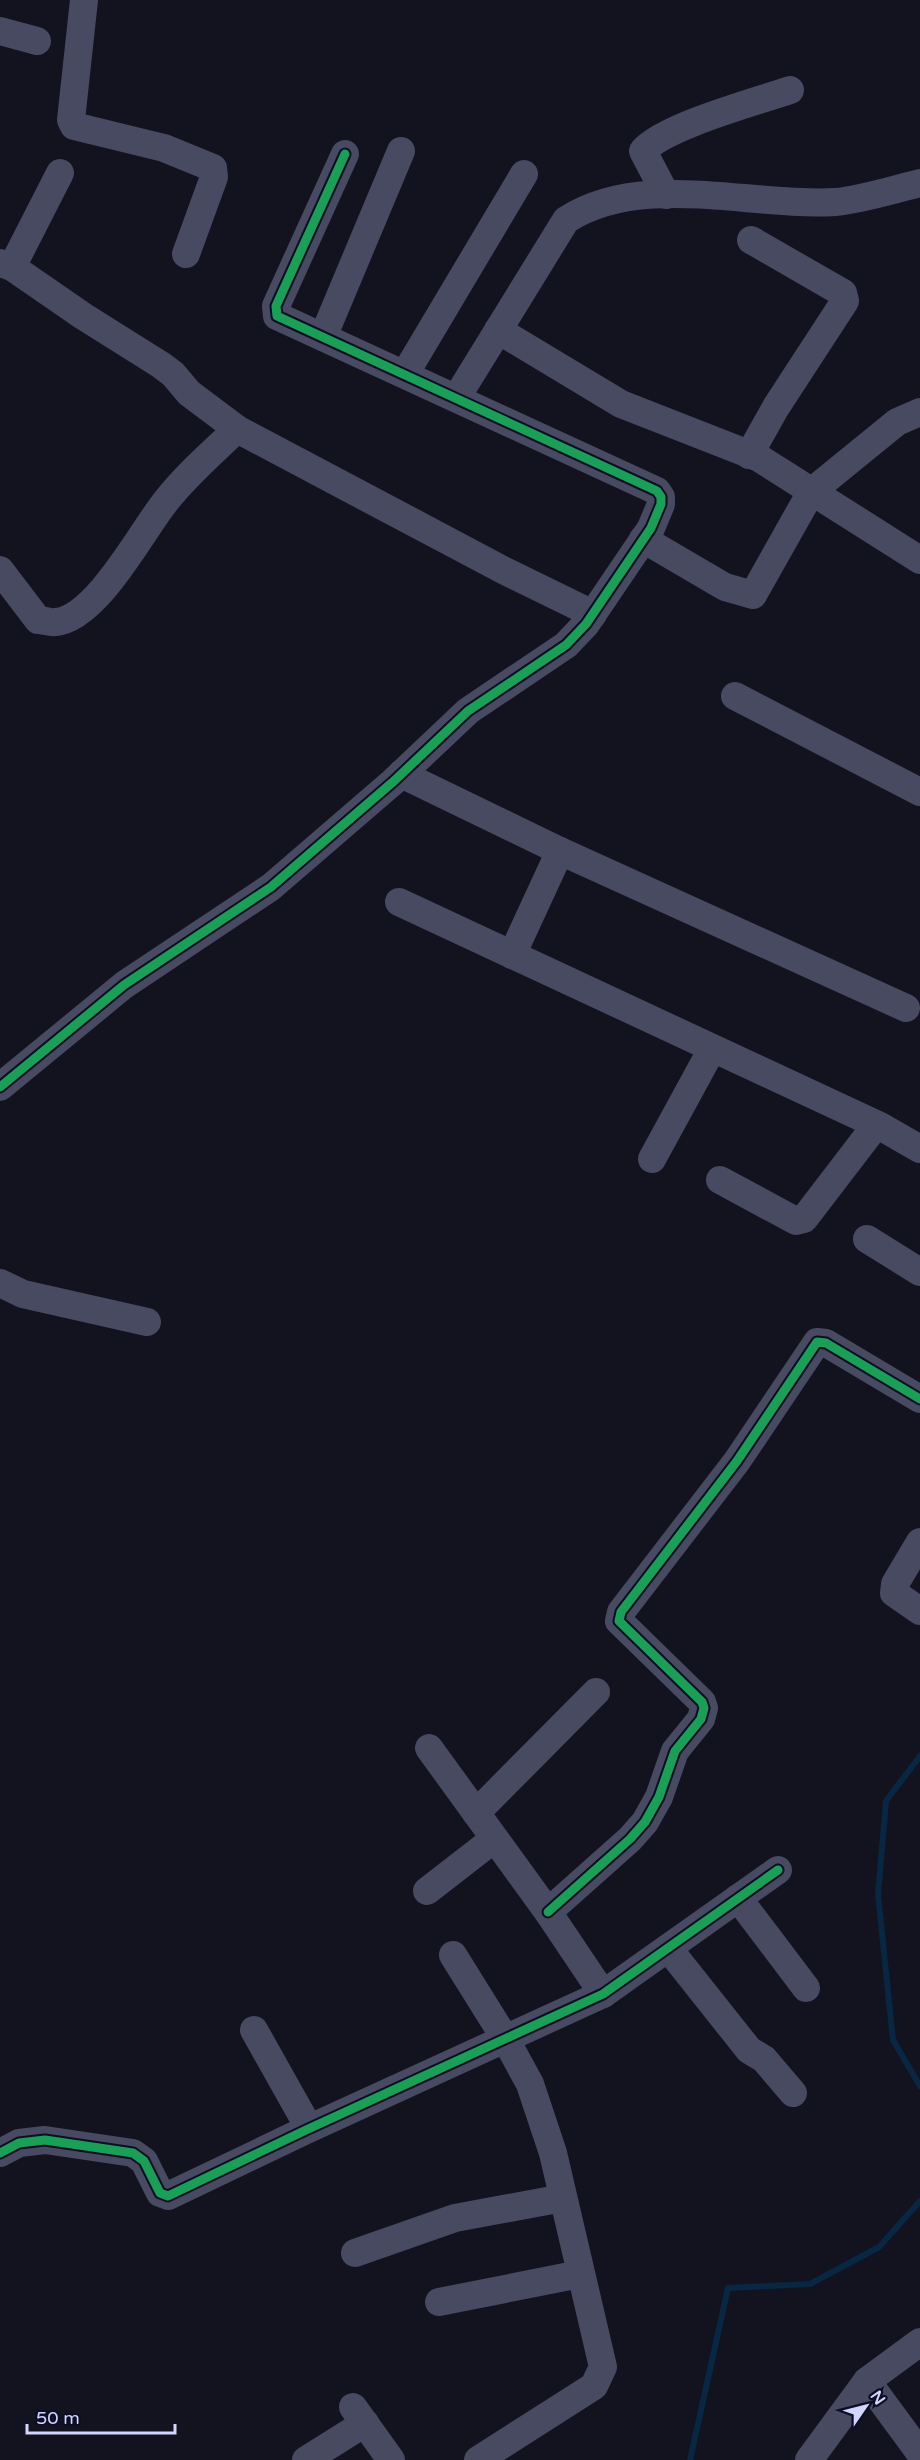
<svg xmlns="http://www.w3.org/2000/svg" width="920" height="2460" font-family="'Varela Round',sans-serif">
<rect width="100%" height="100%" fill="#131320"/>
<g fill="none" stroke-linecap="round" stroke-linejoin="round">
<g stroke="#072743" stroke-width="6">
<polyline points="920,1756 886,1801 878,1894 893,2040 920,2086"/>
<polyline points="690,2460 728,2288 810,2284 879,2247 920,2201"/>
</g>
<g stroke="#474a61" stroke-width="28">
<polyline points="84,0 71,120 74,126 164,148 213,168 214,177 186,254"/>
<polyline points="0,31 37,41"/>
<path d="M666 195 643 151C665 126 755 102 790 90"/>
<polyline points="0,263 12,267 83,316 161,365 173,374 189,393 237,429 503,570 593,614"/>
<polyline points="12,267 60,173"/>
<polyline points="498,330 621,404 759,458 920,560"/>
<polyline points="323,337 401,151"/>
<polyline points="405,374 524,174"/>
<path d="M457 397 566 220C642 171 750 207 835 202 860 200 895 189 920 183"/>
<polyline points="749,455 776,407 845,301 843,293 751,240"/>
<polyline points="643,539 725,587 753,595 811,492 897,422 920,412"/>
<path d="M0 570 38 620C43 620 51 623 56 622 97 618 141 532 166 501 186 475 213 452 237 429"/>
<polyline points="735,696 920,792"/>
<polyline points="401,774 560,851 906,1008"/>
<polyline points="399,902 880,1126 920,1149"/>
<polyline points="512,955 560,851"/>
<polyline points="0,1087 124,985 271,887 394,781 468,711 566,645 586,624 651,528 661,504 661,497 657,491 277,316 276,306 345,154"/>
<polyline points="652,1159 712,1049"/>
<polyline points="720,1180 796,1221 804,1219 876,1125"/>
<polyline points="867,1239 920,1272"/>
<polyline points="0,1283 23,1294 147,1322"/>
<polyline points="920,1542 895,1584 894,1593 920,1611"/>
<polyline points="429,1748 548,1912 603,1994"/>
<polyline points="476,1813 596,1692"/>
<polyline points="427,1891 494,1839"/>
<polyline points="738,1898 806,1988"/>
<polyline points="548,1912 630,1839 645,1822 659,1797 675,1751 701,1719 704,1708 702,1702 619,1621 621,1612 737,1461 817,1342 826,1343 920,1399"/>
<polyline points="668,1948 749,2050 764,2059 793,2093"/>
<polyline points="453,1955 506,2040 530,2084 553,2153 603,2367 594,2386 478,2460"/>
<polyline points="254,2030 309,2128"/>
<polyline points="0,2153 19,2143 45,2140 133,2153 144,2161 160,2193 168,2196 306,2130 603,1994 778,1870"/>
<polyline points="355,2253 455,2218 563,2198"/>
<polyline points="439,2302 580,2274"/>
<polyline points="867,2381 920,2453"/>
<polyline points="353,2407 391,2460"/>
<polyline points="306,2460 365,2423"/>
<polyline points="809,2460 867,2381 920,2342"/>
</g>
<defs>
<g id="cycleway">
<polyline points="0,1087 124,985 271,887 394,781 468,711 566,645 586,624 651,528 661,504 661,497 657,491 277,316 276,306 345,154"/>
<polyline points="548,1912 630,1839 645,1822 659,1797 675,1751 701,1719 704,1708 702,1702 619,1621 621,1612 737,1461 817,1342 826,1343 920,1399"/>
<polyline points="0,2153 19,2143 45,2140 133,2153 144,2161 160,2193 168,2196 306,2130 603,1994 778,1870"/>
</g>
</defs>
<use href="#cycleway" stroke="#0d0d26" stroke-width="13"/>
<use href="#cycleway" stroke="#1a9f57" stroke-width="9"/>
</g>
<g transform="translate(866 2406) rotate(55)" stroke="#0d0d26" stroke-width="4.5" paint-order="stroke">
<path d="M0-4.5L10 22L0 15L-10 22Z" fill="#d2d5ff"/>
<text y="-9" font-size="16" font-weight="bold" text-anchor="middle" fill="#d2d5ff">N</text>
</g>
<path d="M27 2424v9h148v-9" fill="none" stroke="#d2d5ff" stroke-width="3"/>
<text x="36" y="2424" font-size="18" fill="#d2d5ff" stroke="#0d0d26" stroke-width="4.5" paint-order="stroke">50 m</text>
</svg>
